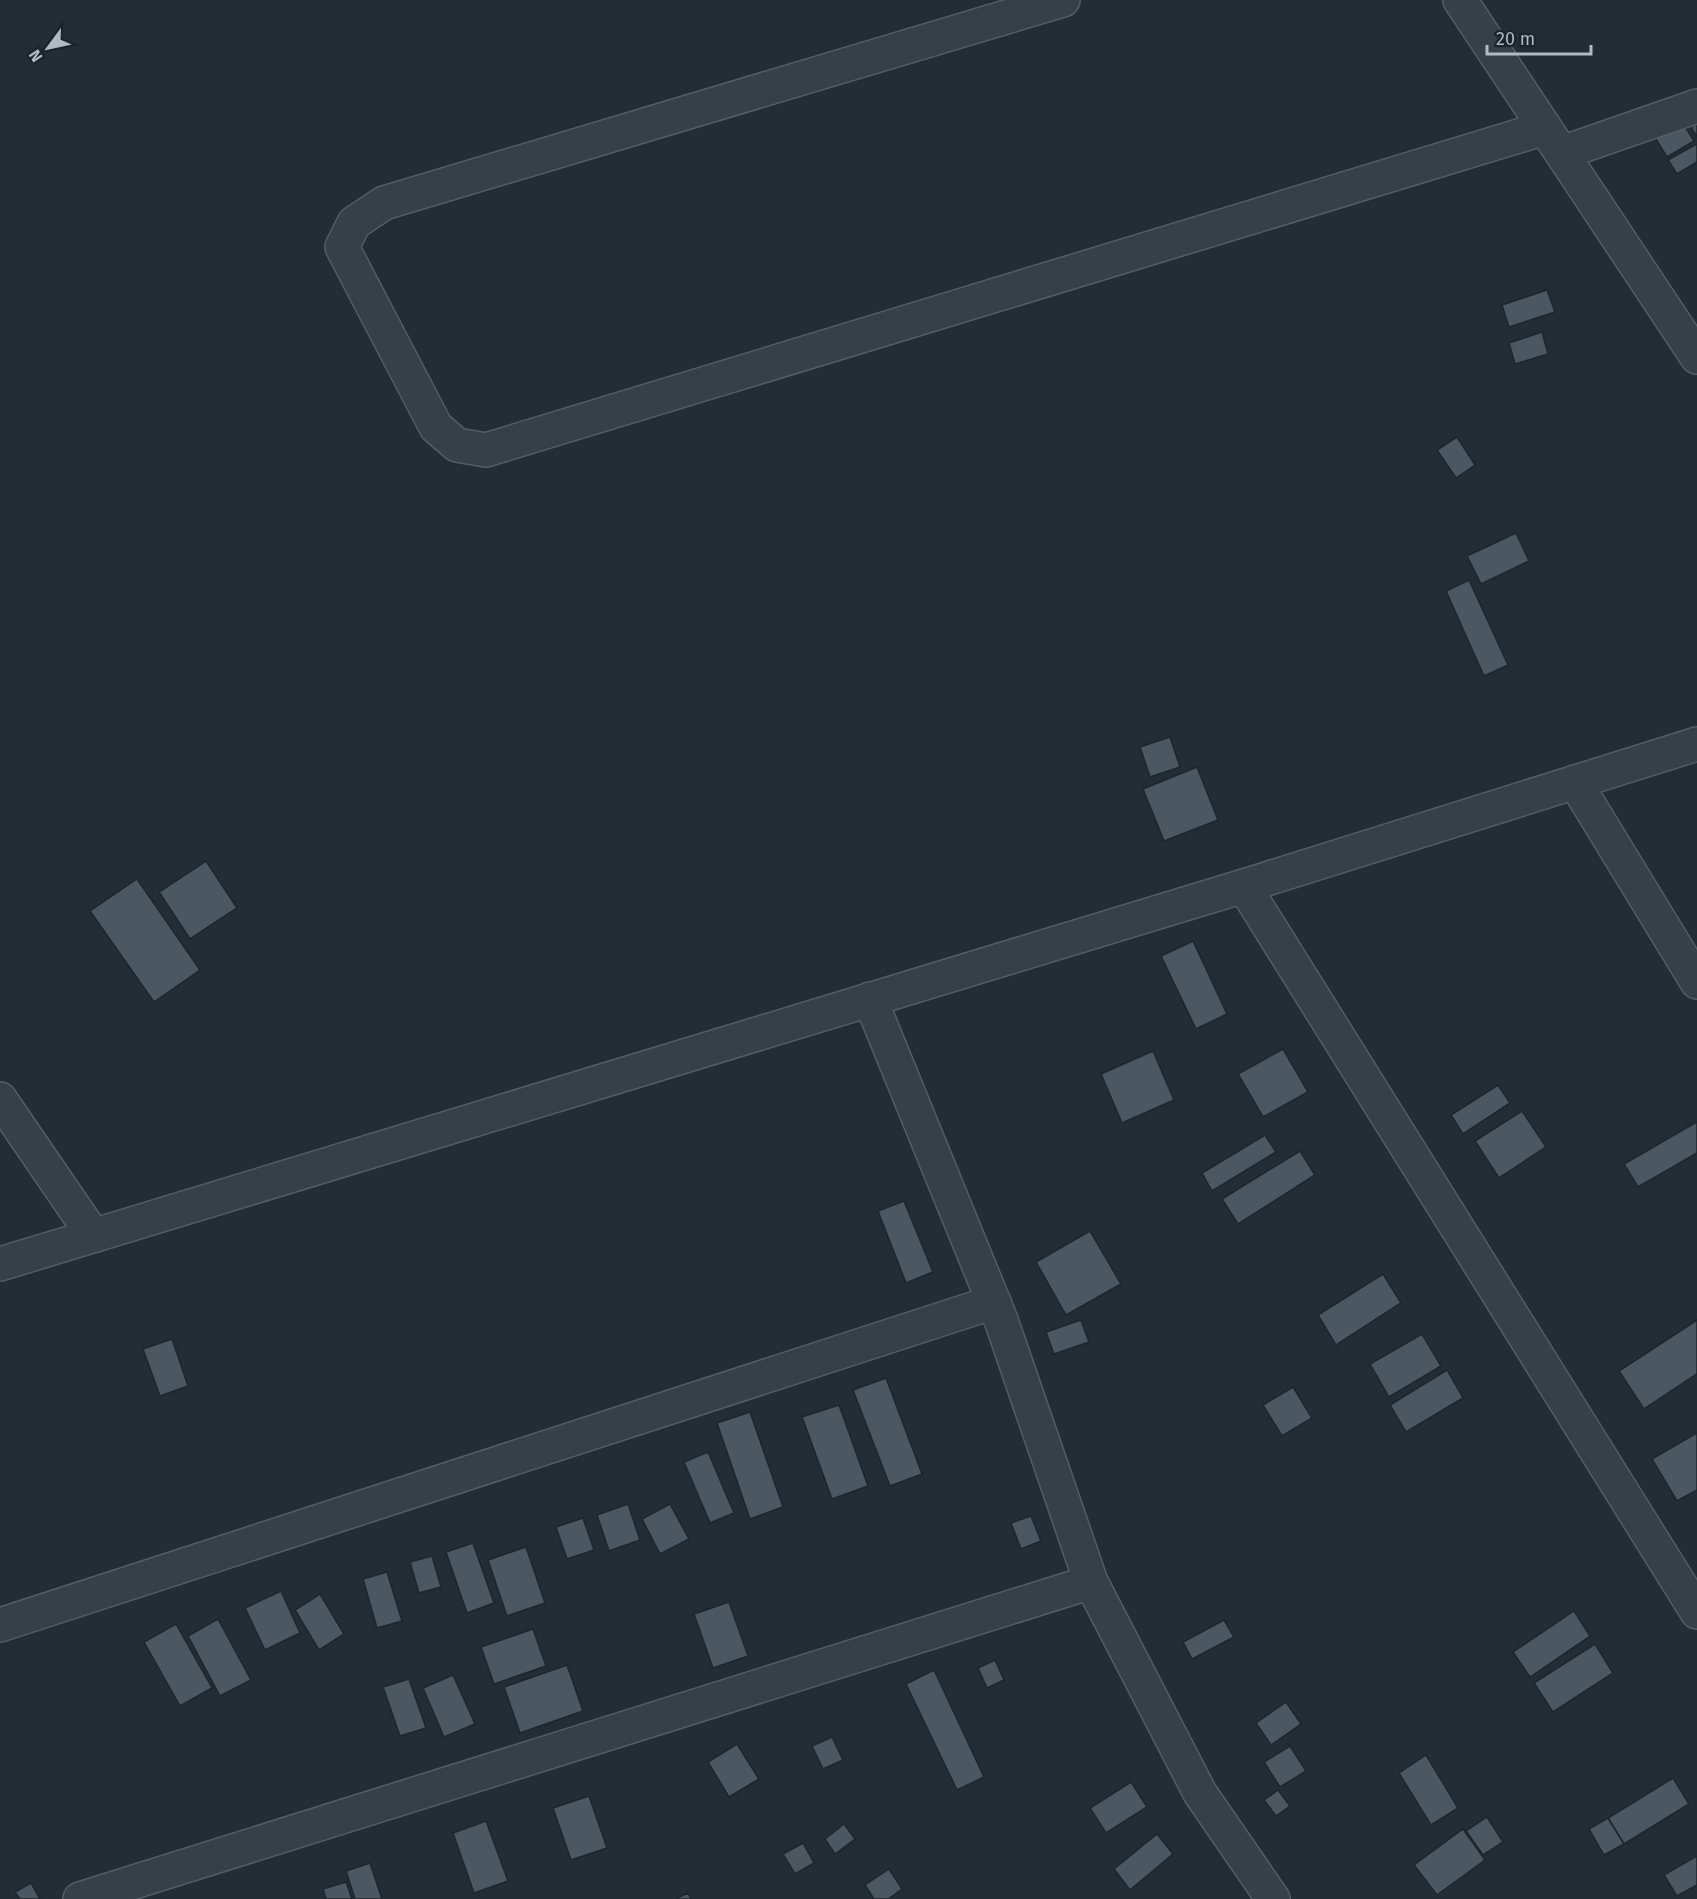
<svg xmlns="http://www.w3.org/2000/svg" width="1697" height="1899" font-family="'Fira Sans',sans-serif">
<rect width="100%" height="100%" fill="#232d36"/>
<g fill="#4c5861" stroke="#1e262d" stroke-width="1.5">
<polygon points="1681,120 1694,141 1667,157 1654,136"/>
<polygon points="1697,124 1697,137 1691,127"/>
<polygon points="1697,144 1697,162 1677,174 1668,160"/>
<polygon points="1547,290 1555,312 1509,327 1502,305"/>
<polygon points="1542,332 1548,354 1515,364 1509,343"/>
<polygon points="1457,437 1475,465 1456,478 1437,450"/>
<polygon points="1516,533 1529,561 1481,584 1467,556"/>
<polygon points="1469,580 1508,665 1484,676 1446,591"/>
<polygon points="1170,737 1180,767 1150,777 1140,747"/>
<polygon points="1197,767 1218,820 1164,841 1143,789"/>
<polygon points="206,861 237,908 190,939 159,892"/>
<polygon points="137,879 200,970 154,1002 90,911"/>
<polygon points="1193,941 1227,1014 1196,1029 1161,956"/>
<polygon points="1283,1049 1308,1092 1263,1117 1238,1074"/>
<polygon points="1153,1051 1174,1100 1122,1123 1101,1074"/>
<polygon points="1498,1085 1510,1103 1463,1134 1451,1115"/>
<polygon points="1522,1111 1546,1147 1499,1178 1475,1141"/>
<polygon points="1697,1122 1697,1153 1638,1187 1624,1164"/>
<polygon points="1265,1135 1276,1152 1212,1191 1202,1173"/>
<polygon points="1300,1151 1315,1175 1238,1224 1222,1199"/>
<polygon points="904,1201 933,1272 906,1283 878,1211"/>
<polygon points="1090,1231 1121,1284 1066,1315 1036,1262"/>
<polygon points="1383,1274 1401,1303 1336,1345 1318,1315"/>
<polygon points="1081,1320 1089,1342 1054,1354 1046,1332"/>
<polygon points="1697,1320 1697,1374 1644,1409 1619,1371"/>
<polygon points="1422,1334 1441,1366 1389,1397 1370,1364"/>
<polygon points="172,1339 188,1386 160,1396 143,1349"/>
<polygon points="1447,1370 1463,1398 1406,1432 1390,1405"/>
<polygon points="886,1378 922,1474 890,1486 853,1390"/>
<polygon points="1293,1387 1312,1418 1282,1436 1263,1405"/>
<polygon points="839,1405 868,1486 832,1499 802,1417"/>
<polygon points="750,1412 783,1507 750,1519 717,1423"/>
<polygon points="1697,1433 1697,1490 1677,1501 1652,1459"/>
<polygon points="708,1452 734,1513 710,1523 684,1462"/>
<polygon points="628,1504 640,1540 609,1551 597,1515"/>
<polygon points="670,1504 689,1539 660,1554 642,1519"/>
<polygon points="1031,1516 1041,1541 1021,1549 1011,1523"/>
<polygon points="583,1518 594,1550 567,1559 556,1527"/>
<polygon points="473,1543 494,1603 467,1613 446,1552"/>
<polygon points="526,1547 545,1603 507,1616 488,1560"/>
<polygon points="432,1556 441,1587 419,1593 410,1562"/>
<polygon points="387,1572 402,1621 377,1628 363,1579"/>
<polygon points="281,1591 300,1633 265,1650 245,1608"/>
<polygon points="320,1594 344,1634 319,1650 295,1610"/>
<polygon points="729,1602 748,1656 713,1668 694,1614"/>
<polygon points="1574,1611 1590,1636 1530,1677 1513,1652"/>
<polygon points="218,1619 251,1680 220,1696 188,1636"/>
<polygon points="1224,1620 1234,1637 1192,1659 1183,1642"/>
<polygon points="176,1624 212,1688 180,1706 144,1642"/>
<polygon points="533,1629 546,1666 494,1684 481,1647"/>
<polygon points="1595,1644 1613,1673 1553,1712 1534,1683"/>
<polygon points="995,1660 1004,1680 987,1688 978,1668"/>
<polygon points="567,1665 583,1711 520,1733 504,1687"/>
<polygon points="934,1670 984,1777 957,1790 906,1684"/>
<polygon points="453,1675 475,1724 444,1737 423,1688"/>
<polygon points="409,1679 426,1728 400,1736 383,1687"/>
<polygon points="1286,1702 1301,1724 1271,1745 1256,1723"/>
<polygon points="832,1737 843,1760 823,1769 812,1746"/>
<polygon points="737,1744 759,1779 729,1797 708,1762"/>
<polygon points="1290,1746 1306,1771 1280,1787 1264,1762"/>
<polygon points="1426,1755 1458,1808 1431,1825 1399,1773"/>
<polygon points="1673,1778 1689,1804 1624,1844 1608,1818"/>
<polygon points="1131,1782 1147,1807 1106,1833 1090,1808"/>
<polygon points="1278,1790 1290,1806 1276,1816 1264,1800"/>
<polygon points="589,1796 607,1848 571,1860 553,1808"/>
<polygon points="1487,1817 1503,1842 1483,1855 1466,1831"/>
<polygon points="1608,1818 1624,1844 1604,1855 1589,1829"/>
<polygon points="486,1821 508,1881 474,1893 453,1833"/>
<polygon points="844,1824 855,1839 835,1854 825,1839"/>
<polygon points="1463,1829 1485,1860 1437,1895 1414,1865"/>
<polygon points="1157,1834 1173,1854 1130,1890 1114,1869"/>
<polygon points="803,1843 814,1863 795,1874 783,1854"/>
<polygon points="1697,1856 1697,1885 1677,1896 1664,1875"/>
<polygon points="370,1863 382,1899 355,1899 346,1871"/>
<polygon points="889,1869 902,1889 888,1899 874,1899 865,1885"/>
<polygon points="346,1882 352,1899 326,1899 323,1889"/>
<polygon points="31,1883 40,1899 20,1899 15,1892"/>
<polygon points="688,1893 691,1899 675,1899"/>
</g>
<g fill="none" stroke-linecap="round" stroke-linejoin="round">
<defs>
<g id="minor">
<polyline points="1063,0 384,203 354,223 342,247 436,427 457,445 486,450 1545,128"/>
<polyline points="1460,0 1697,357"/>
<polyline points="1562,153 1697,106"/>
<polyline points="1575,782 1697,982"/>
<polyline points="1244,886 1697,1612"/>
<polyline points="870,999 1001,1320 1091,1582 1200,1793 1273,1899"/>
<polyline points="0,1099 93,1235"/>
<polyline points="0,1264 1244,886 1697,744"/>
<polyline points="0,1625 994,1302"/>
<polyline points="80,1899 1091,1582"/>
</g>
</defs>
<use href="#minor" stroke="#545d64" stroke-width="36"/>
<use href="#minor" stroke="#373f47" stroke-width="33"/>
</g>
<g transform="translate(48 48) rotate(237)" stroke="#1c242b" stroke-width="4.5" paint-order="stroke">
<path d="M0-4.5L10 22L0 15L-10 22Z" fill="#b1bac3"/>
<text y="-9" font-size="16" font-weight="bold" text-anchor="middle" fill="#b1bac3">N</text>
</g>
<path d="M1487 45v9h104v-9" fill="none" stroke="#b1bac3" stroke-width="3"/>
<text x="1496" y="45" font-size="18" fill="#b1bac3" stroke="#1c242b" stroke-width="4.5" paint-order="stroke">20 m</text>
</svg>
